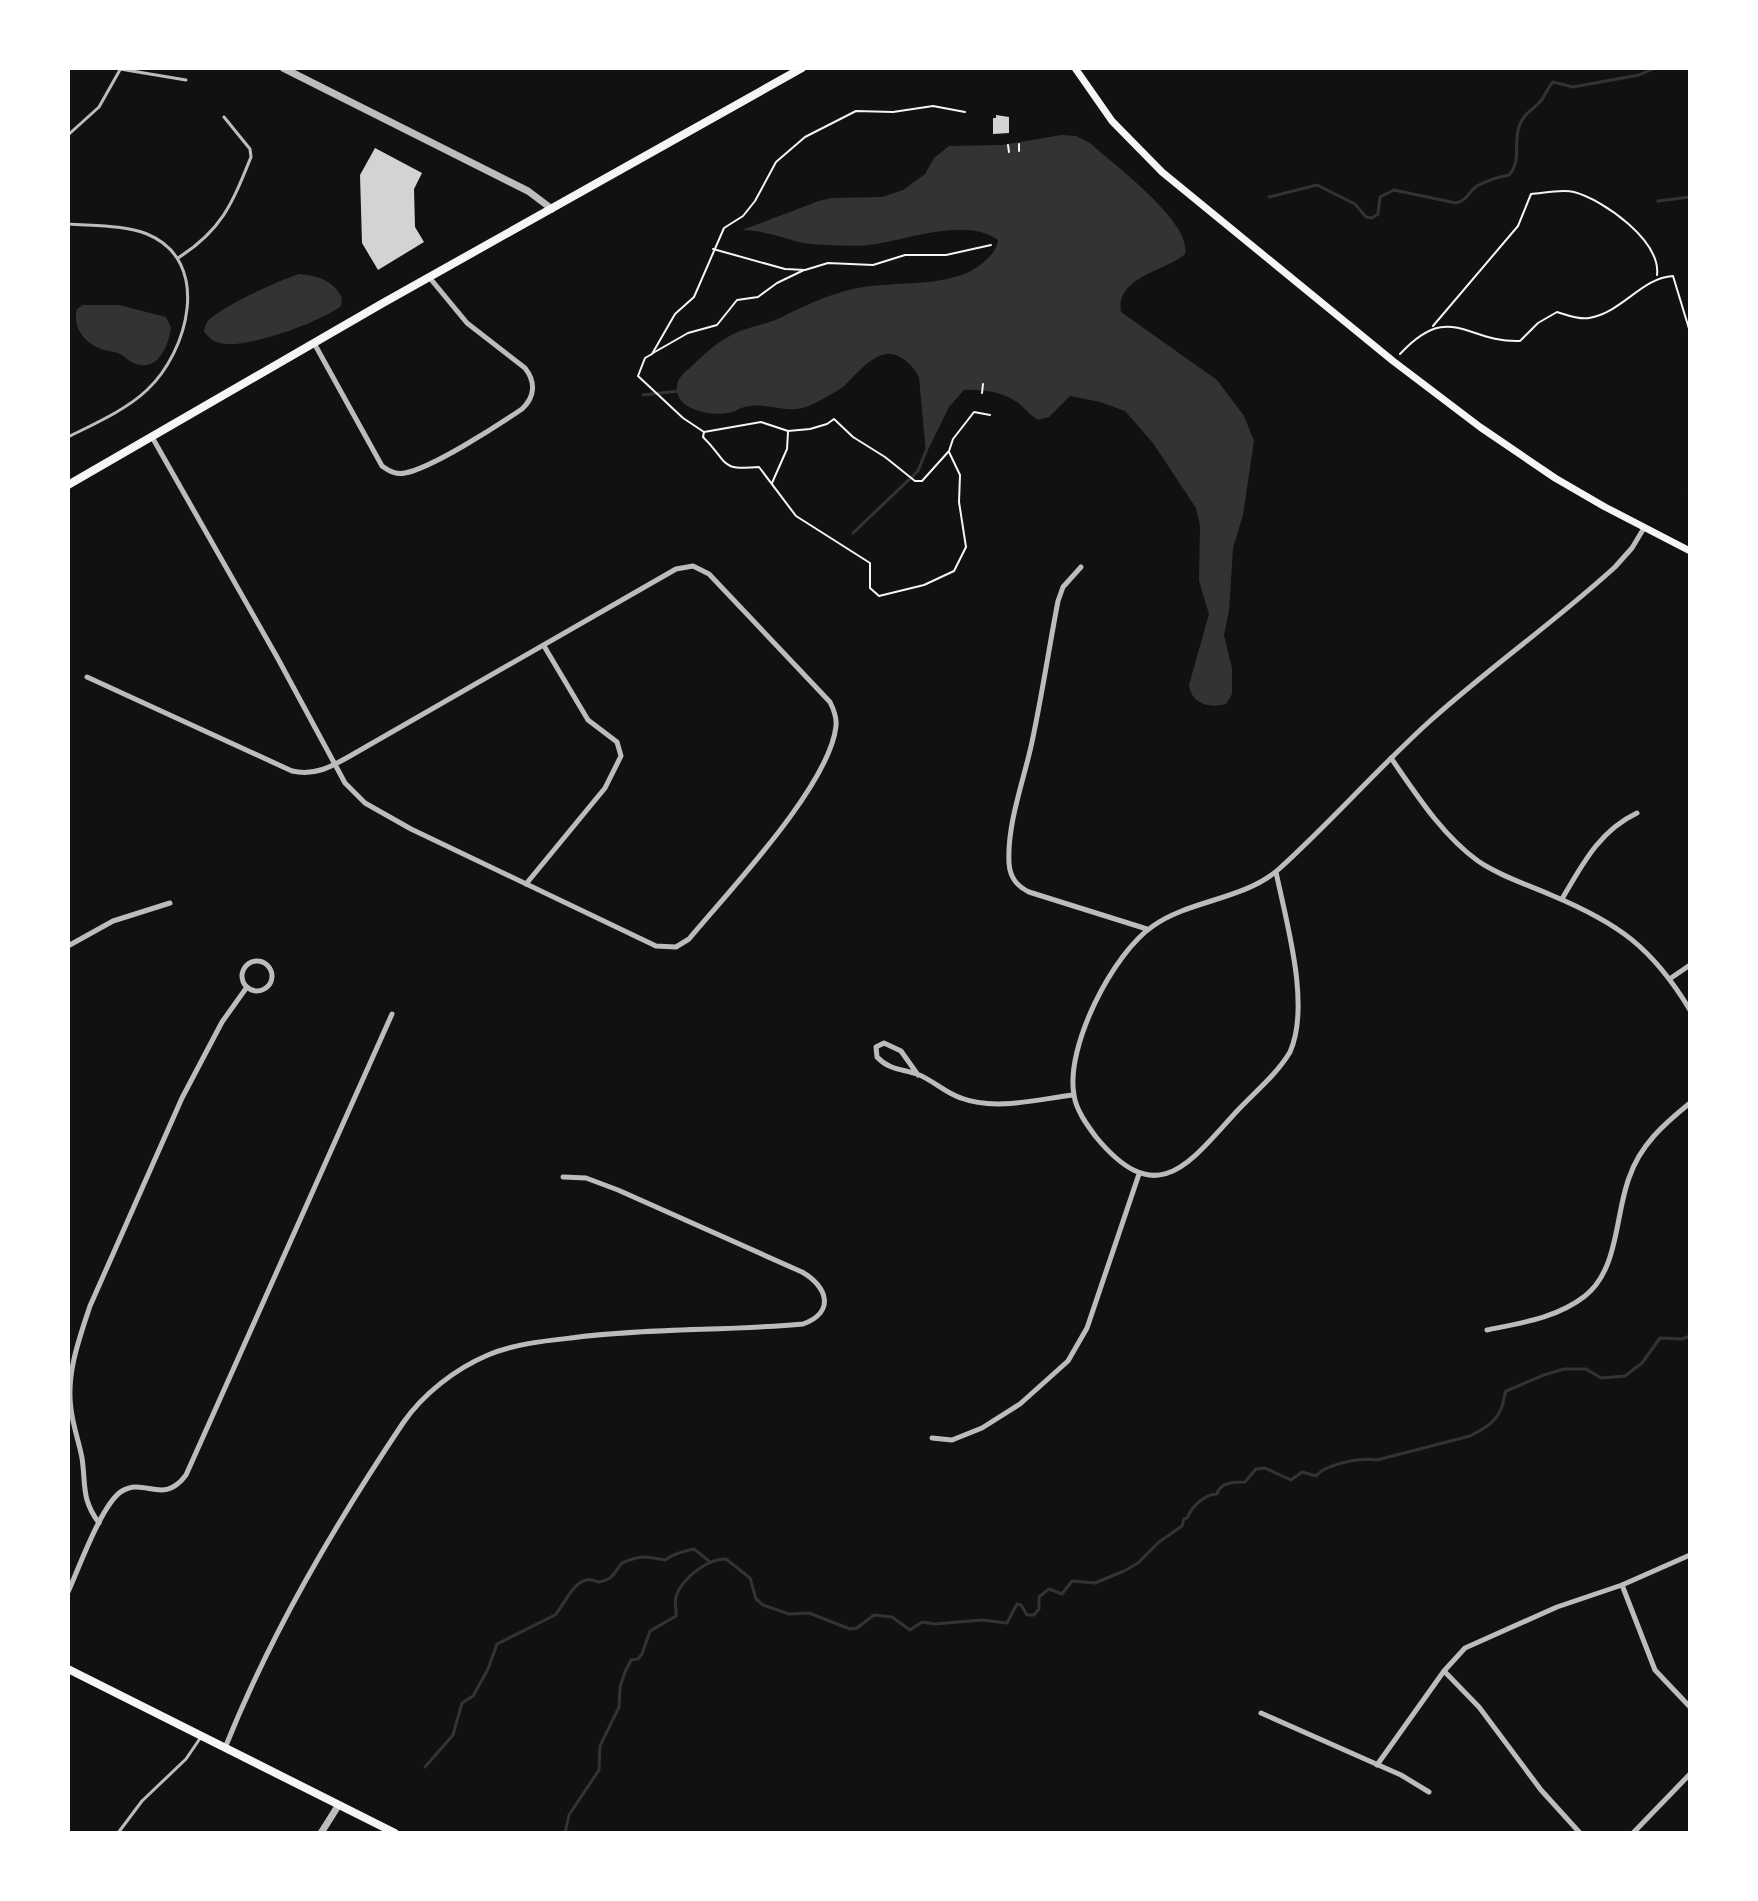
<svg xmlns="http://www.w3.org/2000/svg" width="1758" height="1901" font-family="Rubik,sans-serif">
<rect width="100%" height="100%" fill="#111"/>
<g fill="#333">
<path d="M1061 135 1076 136 1090 143C1113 164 1193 223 1185 254 1166 271 1115 277 1121 312L1217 380 1244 416 1254 441 1243 515 1233 548 1229 611 1224 635 1232 668V694L1226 704C1209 709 1191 703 1189 685L1209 614 1199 581 1200 525 1196 508 1153 443 1125 411 1100 402 1070 396 1049 417 1038 420C1030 415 1025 408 1017 402 1002 392 982 389 964 390L949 407 926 454 919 377C913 366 900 352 886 354 869 357 855 376 843 387 834 393 821 400 811 405 788 416 767 401 745 407 739 408 735 412 728 413 712 416 674 410 677 386 678 377 685 372 691 367 706 352 720 339 740 331 753 326 767 324 780 318 804 306 826 295 853 289 888 281 927 287 961 275 975 271 997 255 998 240 965 216 905 241 869 245 858 247 805 245 795 241 776 235 758 230 742 230L819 201 832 198 882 197 903 190 925 174 934 158 949 146 1002 145Z"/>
<path d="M300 274C319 276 334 281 342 298L341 306C321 322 244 350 220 343 213 342 208 336 204 332 205 327 205 325 208 321 219 308 283 278 300 274Z"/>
<path d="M83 305H119L166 317 171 328C168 346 159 371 136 364 129 362 126 357 120 354 114 351 107 351 101 349 84 343 72 326 77 309Z"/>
</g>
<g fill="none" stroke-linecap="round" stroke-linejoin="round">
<g stroke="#333" stroke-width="3">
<path d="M1269 197 1317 185 1355 204 1366 217 1372 218 1378 214 1380 197 1394 190 1456 203C1468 200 1468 192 1477 186 1486 181 1499 177 1509 175 1522 160 1513 144 1519 127 1523 114 1530 112 1539 103 1545 97 1547 88 1553 82L1573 87 1639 75 1655 68"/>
<polyline points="1658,201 1690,197"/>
<polyline points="643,395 679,391"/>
<polyline points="1689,492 1690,491"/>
<polyline points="853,533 918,471 926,451"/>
<path d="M425 1767 453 1735 462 1703 473 1696 488 1669 497 1644 555 1615C567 1602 576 1571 598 1582 614 1580 614 1572 622 1563 643 1554 645 1557 665 1560 673 1554 684 1551 694 1549L709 1561"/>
<path d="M565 1833 569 1815 599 1770 600 1746 619 1707 620 1687 625 1672 631 1660 638 1659 642 1654 650 1631 676 1616C677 1610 674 1603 676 1597 681 1579 708 1558 726 1559L750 1578 756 1599 763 1605 789 1614 809 1613 850 1629 857 1628 874 1615 892 1617 910 1630 922 1622 935 1624 982 1620 1007 1623 1017 1604 1021 1605 1027 1615H1034L1039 1609V1597L1049 1589 1062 1594 1072 1581 1095 1583 1124 1571 1138 1563 1159 1542 1182 1526 1184 1519 1187 1518C1192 1506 1205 1494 1217 1494 1220 1482 1235 1482 1245 1482L1256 1469 1265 1468 1291 1480 1302 1472 1316 1476C1326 1464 1361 1457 1377 1460L1470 1436C1484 1429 1499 1421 1503 1403 1504 1399 1504 1395 1506 1391L1544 1375 1564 1369H1586L1601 1378 1625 1376 1642 1363 1660 1338 1682 1339 1690 1336"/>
</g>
</g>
<g fill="#d3d3d3">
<polygon points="996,115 1009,117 1009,133 993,134 993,118 996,118"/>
<polygon points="375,148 422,173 414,189 415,227 424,242 378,270 362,243 360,175"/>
</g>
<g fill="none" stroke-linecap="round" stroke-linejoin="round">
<g stroke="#f5f5f5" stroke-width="2">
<polyline points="965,112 933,106 893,112 856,111 805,137 776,162 755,201 743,216 724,228 694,297 675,314 652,354 645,358 638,376 683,418 704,432 761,422 788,431 810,429 827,424 834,419 853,437 885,457 915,481 922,481 949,451 953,439 974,412 990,415"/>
<polyline points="1019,144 1019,151"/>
<polyline points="1008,145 1009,152"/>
<polyline points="713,249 785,269 805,270 828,263 873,265 905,255 946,255 991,245"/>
<path d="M1433 326 1518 226 1531 194C1544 193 1562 189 1574 192 1604 200 1661 241 1657 275"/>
<polyline points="653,353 688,333 717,325 737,300 758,297 777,283 804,270"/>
<path d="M1400 354C1450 300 1466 343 1520 341L1538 323 1557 312C1567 315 1579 320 1589 318 1623 312 1641 278 1673 276L1690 332"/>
<polyline points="982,393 983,384"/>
<path d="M704 432 703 437C729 462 718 471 759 467L796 516 870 563V588L879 596 924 585 954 571 966 547 959 502 960 475 949 452"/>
<polyline points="772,483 787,449 788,432"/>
</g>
<g stroke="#bcbcbc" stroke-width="3">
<polyline points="120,69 186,80"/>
<polyline points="68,135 99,107 121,68"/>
<path d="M68 224C93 226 124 225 147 234 213 261 188 352 147 390 126 410 94 424 68 437"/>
<path d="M178 258C222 230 232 204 251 157L250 149 224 117"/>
<polyline points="118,1833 142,1801 186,1759 201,1737"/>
</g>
<g stroke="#bcbcbc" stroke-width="5">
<path d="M314 343 382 466C389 471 396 475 405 473 432 468 497 426 522 409 535 397 536 382 525 368L467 323 429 277"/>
<path d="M1081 567 1063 587 1058 601C1049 648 1042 695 1032 742 1024 780 1007 823 1009 863 1010 878 1017 886 1029 892L1147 929"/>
<path d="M87 677 292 771C315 776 331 767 350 756L676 569 693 566 709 574 830 702C834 710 837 717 836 726 830 785 728 892 689 939L676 947 656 946 411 829 365 803 345 783 277 657 152 437"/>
<path d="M1391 758C1416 794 1442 835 1478 861 1500 876 1526 884 1551 895 1618 923 1652 947 1690 1010"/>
<path d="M1276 872C1286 921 1311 1005 1290 1052 1277 1074 1255 1092 1238 1110 1189 1163 1158 1212 1096 1137 1087 1125 1076 1110 1074 1095 1065 1047 1113 953 1153 926 1189 900 1244 900 1279 869 1331 822 1378 768 1430 721 1490 667 1556 621 1615 567L1632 548 1644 528"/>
<polyline points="526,884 605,788 621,756 617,742 588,720 544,646"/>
<path d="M1562 899C1582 865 1599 831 1637 813"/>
<polyline points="68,946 113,921 170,903"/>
<circle cx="257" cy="976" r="15"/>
<polyline points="1671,978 1690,965"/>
<path d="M918 1075 901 1051 884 1043 876 1047 877 1057C889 1070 902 1069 917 1074 933 1080 945 1093 961 1098 995 1111 1039 1099 1073 1095"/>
<path d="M1487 1330C1521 1323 1557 1318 1585 1296 1619 1269 1615 1215 1629 1178 1640 1145 1664 1124 1690 1103"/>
<polyline points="932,1438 952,1440 982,1428 1020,1404 1068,1361 1087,1328 1139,1174"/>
<path d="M99 1523C81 1499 86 1485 82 1458 79 1442 73 1426 71 1409 66 1374 79 1339 90 1306L182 1098 222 1022 247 987"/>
<polyline points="1622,1585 1655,1670 1690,1707"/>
<path d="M68 1592C79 1568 102 1503 122 1491 145 1477 163 1506 186 1475L392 1014"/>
<polyline points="1444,1671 1479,1707 1541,1790 1580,1833"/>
<polyline points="1261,1713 1401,1775 1429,1792"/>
<path d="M225 1748C271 1633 334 1526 403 1423 423 1394 455 1369 488 1355 514 1344 543 1341 571 1338 648 1328 726 1331 803 1324 836 1312 827 1286 802 1272L618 1190 586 1178 563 1177"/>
<polyline points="1377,1765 1444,1671 1465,1648 1557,1607 1622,1585 1690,1555"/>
<polyline points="1633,1833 1690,1774"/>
</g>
<g stroke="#bcbcbc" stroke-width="7">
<polyline points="283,68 528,191 552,209"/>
<polyline points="321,1833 338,1806"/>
</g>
<polyline stroke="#f5f5f5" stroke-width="7" points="1075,68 1112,121 1162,172 1393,361 1480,427 1555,478 1605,507 1690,551"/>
<g stroke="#f5f5f5" stroke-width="8">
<polyline points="68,485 383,303 802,68"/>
<polyline points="68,1669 395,1833"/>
</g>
</g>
<rect width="1758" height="1901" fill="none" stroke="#ffffff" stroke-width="140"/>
</svg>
